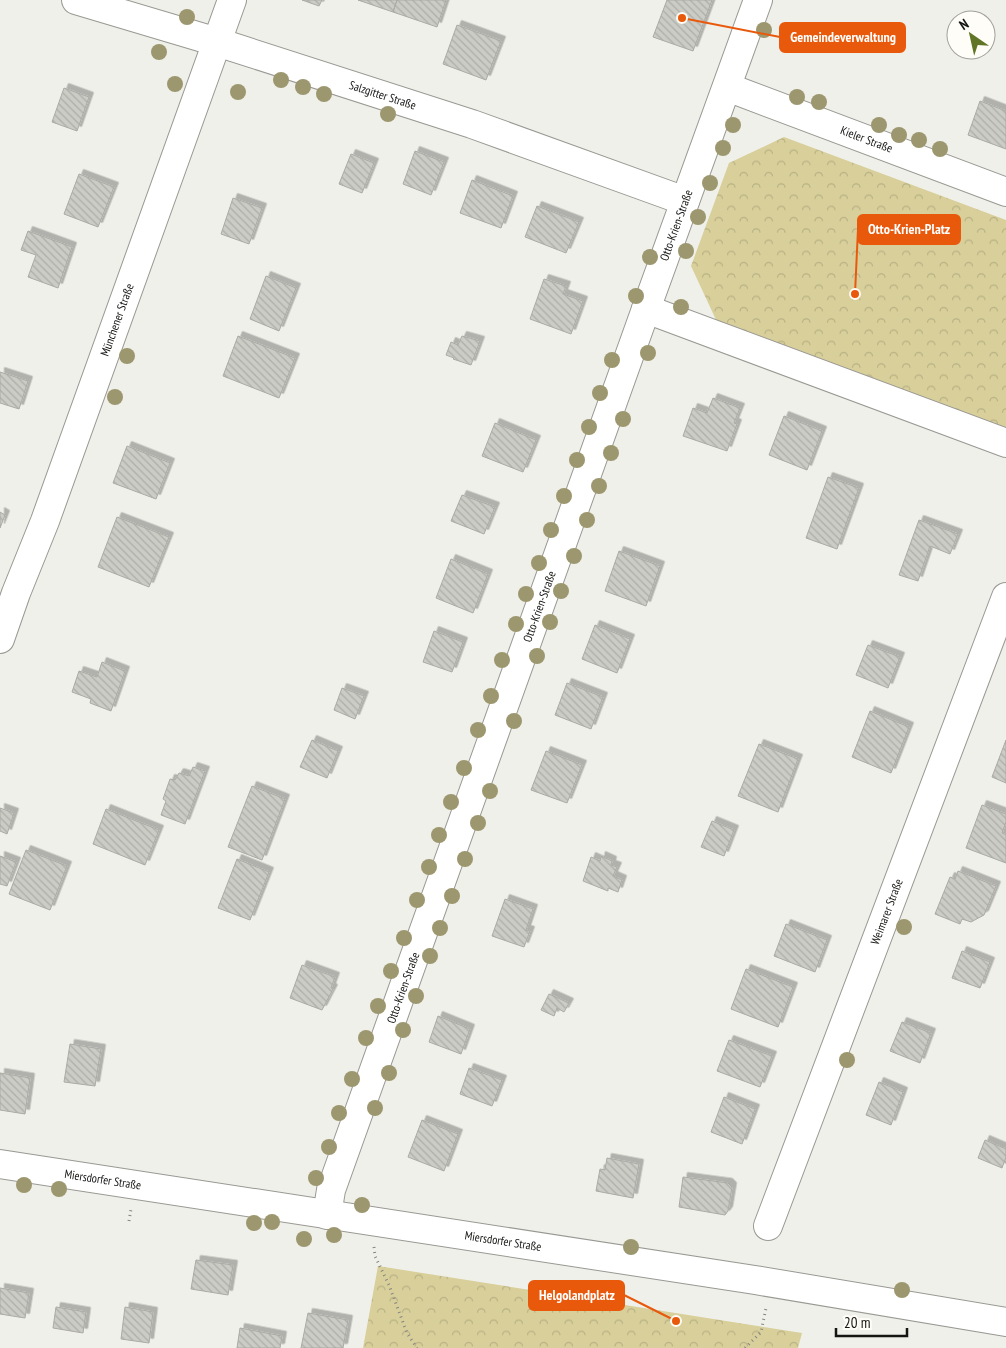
<svg xmlns="http://www.w3.org/2000/svg" width="1006" height="1348" font-family="'PT Sans Narrow',sans-serif">
  <style>
    .forest { fill: url(#forest-crowns) }
    .building { fill: url(#building-back-hatch); stroke: #abaaa4; filter: url(#shadow) }
    .lines { fill: none; stroke-linecap: round; stroke-linejoin: round }
    .minor-casing { stroke: #999893; stroke-width: 30 }
    .tertiary-casing { stroke: #999893; stroke-width: 30 }
    .path { stroke: #848480; stroke-width: 3; stroke-dasharray: 1 4; stroke-linecap: butt }
    .minor { stroke: #fff; stroke-width: 28 }
    .tertiary { stroke: #fff; stroke-width: 28 }
    .tree { fill: #9c976e }
    .labels { text-anchor: middle; stroke-width: 4; stroke-linejoin: round; paint-order: stroke }
    .street-label { font-size: 12px; fill: #151513; stroke: #fefdf7 }
    .leader { fill: none; stroke: #e8590c; stroke-width: 2 }
    .callout-dot { fill: #e8590c; stroke: #fefdf7; stroke-width: 2 }
    .callout { fill: #e8590c; stroke: #e8590c; stroke-width: 2 }
    .callout-label { font-size: 14px; text-anchor: middle; font-weight: bold; fill: #fff }
  </style>
  <defs>
    <pattern id="forest-crowns" width="20" height="18" patternUnits="userSpaceOnUse" patternTransform="scale(1.25)"><rect width="20" height="18" fill="#d8cf9a"/><path d="M2 6a3 3 0 1 1 6 0M12 15a3 3 0 1 1 6 0" fill="none" stroke="#b8b184"/></pattern>
    <pattern id="building-back-hatch" width="6" height="6" patternUnits="userSpaceOnUse" patternTransform="scale(1.25)"><rect width="6" height="6" fill="#ccccc6"/><path d="M-1 5l2 2M0 0l6 6M5-1l2 2" fill="none" stroke="#aeaea9"/></pattern>
    <filter id="shadow"><feDropShadow dx="4.5" dy="-4.5" stdDeviation="0" flood-color="#0004"/></filter>
  </defs>
  <rect width="100%" height="100%" fill="#f0f0ea"/>
  <path class="forest" d="M784,137L1006,220V432L717,322L691,266L729,163Z
    M378,1266L802,1333L798,1348H363Z"/>
  <path class="building" d="M302,0H322L319,6Z
    M358,0H397L393,12Z
    M397,0H446L437,27L393,12Z
    M667,0H712L693,51L653,37Z
    M457,25L501,41L486,80L443,64Z
    M64,88L89,97L77,131L52,122Z
    M980,101L1006,111V149L968,135Z
    M415,151L444,162L431,195L403,184Z
    M351,154L374,163L362,193L339,184Z
    M79,174L114,187L98,227L64,214Z
    M472,180L513,196L501,228L460,213Z
    M233,198L262,208L249,244L221,234Z
    M537,206L579,222L566,253L525,237Z
    M28,231L72,247L58,288L28,277L36,255L21,250Z
    M266,276L296,288L279,331L250,319Z
    M544,279L566,286L563,294L583,301L571,334L530,319Z
    M238,336L295,358L279,398L223,376Z
    M462,336L480,341L471,365L453,359L454,358L446,355L451,342L458,345Z
    M0,372L28,381L19,409L0,403Z
    M713,398L740,408L734,423L737,424L727,451L683,436L693,408L707,413Z
    M784,416L822,431L807,470L769,455Z
    M495,423L536,440L523,472L482,456Z
    M127,446L170,463L156,499L113,483Z
    M828,477L859,488L837,549L806,538Z
    M462,495L495,507L484,534L451,521Z
    M0,512L5,515L0,528Z
    M117,517L169,537L149,587L98,567Z
    M919,520L958,534L950,554L930,546L918,581L899,575Z
    M619,551L660,566L646,606L605,591Z
    M451,559L488,574L473,613L436,598Z
    M595,625L630,639L617,673L582,659Z
    M434,631L463,642L452,672L423,662Z
    M868,645L900,657L888,688L856,675Z
    M102,662L125,671L111,711L90,703L91,699L72,692L79,671L97,677Z
    M567,683L603,697L591,729L555,715Z
    M342,688L364,696L355,719L334,710Z
    M870,711L909,727L891,773L852,757Z
    M312,740L338,751L327,778L300,767Z
    M1006,740V783L992,777Z
    M759,744L798,759L778,812L738,796Z
    M546,751L582,765L567,803L531,790Z
    M193,767L205,771L185,824L161,815L166,801L163,799L170,779L175,780L179,773L189,776Z
    M252,786L285,799L262,860L228,847Z
    M982,805L1006,814V822L1002,833L1006,835V863L966,848Z
    M0,808L14,813L7,834L0,831Z
    M106,809L159,830L145,865L93,844Z
    M712,821L734,830L724,856L701,847Z
    M26,850L67,866L50,910L9,894Z
    M0,856L16,862L7,886L0,884Z
    M601,856L612,861L611,865L617,867L613,876L622,880L618,892L608,888V891L583,881L591,857L600,861Z
    M237,859L269,872L250,920L218,908Z
    M958,871L996,886L984,915L971,922L962,919L960,924L935,914L950,877L955,879Z
    M505,899L533,909L526,930L530,931L524,947L492,936Z
    M786,924L827,940L815,972L774,956Z
    M962,951L990,962L980,988L952,978Z
    M302,965L335,977L331,988L333,989L322,1010L290,998Z
    M746,969L793,987L778,1027L731,1009Z
    M549,994L569,1003L564,1012L557,1008L554,1016L541,1010Z
    M438,1016L470,1029L461,1054L429,1042Z
    M902,1022L931,1033L920,1063L890,1051Z
    M729,1040L772,1056L760,1087L717,1071Z
    M70,1044L101,1049L95,1086L64,1082Z
    M469,1068L502,1080L492,1106L460,1094Z
    M0,1073L30,1078L25,1114L0,1110Z
    M879,1082L903,1092L891,1125L866,1115Z
    M724,1097L755,1109L742,1144L711,1132Z
    M422,1120L458,1134L444,1171L408,1157Z
    M985,1140L1006,1149V1157L1002,1168L978,1158Z
    M607,1158L639,1164L633,1198L596,1191L600,1169L605,1170Z
    M683,1177L728,1183L732,1187L728,1211L725,1215L679,1207Z
    M196,1260L233,1265L228,1295L191,1289Z
    M0,1288L29,1293L25,1318L0,1314Z
    M56,1307L86,1312L83,1333L53,1328Z
    M125,1307L153,1312L149,1343L121,1339Z
    M308,1313L348,1320L343,1348H301Z
    M240,1328L282,1336L280,1348H237Z"/>
  <g class="lines">
    <g class="minor-casing">
      <g id="minor">
        <path id="s1" d="M76,0L217,42L472,124L685,201"/>
        <path id="s2" d="M727,87L1006,192"/>
        <path d="M646,309L1006,443"/>
        <path id="s3" d="M0,639L16,593L45,521L232,0"/>
        <path id="s4" d="M327,1215L331,1190L646,309L758,0"/>
        <path id="s5" d="M768,1226L1006,597"/>
      </g>
    </g>
    <g class="tertiary-casing">
      <g id="tertiary">
        <path id="s6" d="M0,1164L755,1280L1006,1322"/>
      </g>
    </g>
    <path class="path" d="M129,1221L131,1209
      M374,1247L375,1256L389,1285L407,1333L417,1348
      M745,1348L761,1332L766,1308"/>
    <use href="#minor" class="minor"/>
    <use href="#tertiary" class="tertiary"/>
  </g>
  <g class="tree">
    <circle cx="187" cy="17" r="8"/>
    <circle cx="764" cy="30" r="8"/>
    <circle cx="159" cy="52" r="8"/>
    <circle cx="281" cy="80" r="8"/>
    <circle cx="175" cy="84" r="8"/>
    <circle cx="303" cy="87" r="8"/>
    <circle cx="238" cy="92" r="8"/>
    <circle cx="324" cy="94" r="8"/>
    <circle cx="797" cy="97" r="8"/>
    <circle cx="819" cy="102" r="8"/>
    <circle cx="388" cy="114" r="8"/>
    <circle cx="733" cy="125" r="8"/>
    <circle cx="879" cy="125" r="8"/>
    <circle cx="899" cy="135" r="8"/>
    <circle cx="919" cy="140" r="8"/>
    <circle cx="723" cy="148" r="8"/>
    <circle cx="940" cy="149" r="8"/>
    <circle cx="710" cy="183" r="8"/>
    <circle cx="698" cy="217" r="8"/>
    <circle cx="686" cy="251" r="8"/>
    <circle cx="650" cy="257" r="8"/>
    <circle cx="636" cy="296" r="8"/>
    <circle cx="681" cy="307" r="8"/>
    <circle cx="648" cy="353" r="8"/>
    <circle cx="127" cy="356" r="8"/>
    <circle cx="612" cy="360" r="8"/>
    <circle cx="600" cy="393" r="8"/>
    <circle cx="115" cy="397" r="8"/>
    <circle cx="623" cy="419" r="8"/>
    <circle cx="589" cy="427" r="8"/>
    <circle cx="611" cy="453" r="8"/>
    <circle cx="577" cy="460" r="8"/>
    <circle cx="599" cy="486" r="8"/>
    <circle cx="564" cy="496" r="8"/>
    <circle cx="587" cy="520" r="8"/>
    <circle cx="551" cy="530" r="8"/>
    <circle cx="574" cy="556" r="8"/>
    <circle cx="539" cy="563" r="8"/>
    <circle cx="561" cy="591" r="8"/>
    <circle cx="526" cy="594" r="8"/>
    <circle cx="550" cy="622" r="8"/>
    <circle cx="516" cy="624" r="8"/>
    <circle cx="537" cy="656" r="8"/>
    <circle cx="502" cy="660" r="8"/>
    <circle cx="491" cy="696" r="8"/>
    <circle cx="514" cy="721" r="8"/>
    <circle cx="478" cy="730" r="8"/>
    <circle cx="464" cy="768" r="8"/>
    <circle cx="490" cy="791" r="8"/>
    <circle cx="451" cy="802" r="8"/>
    <circle cx="478" cy="823" r="8"/>
    <circle cx="439" cy="835" r="8"/>
    <circle cx="465" cy="859" r="8"/>
    <circle cx="429" cy="867" r="8"/>
    <circle cx="452" cy="896" r="8"/>
    <circle cx="417" cy="900" r="8"/>
    <circle cx="904" cy="927" r="8"/>
    <circle cx="440" cy="928" r="8"/>
    <circle cx="404" cy="938" r="8"/>
    <circle cx="430" cy="956" r="8"/>
    <circle cx="391" cy="971" r="8"/>
    <circle cx="416" cy="996" r="8"/>
    <circle cx="378" cy="1006" r="8"/>
    <circle cx="403" cy="1030" r="8"/>
    <circle cx="366" cy="1038" r="8"/>
    <circle cx="847" cy="1060" r="8"/>
    <circle cx="389" cy="1073" r="8"/>
    <circle cx="352" cy="1079" r="8"/>
    <circle cx="375" cy="1108" r="8"/>
    <circle cx="339" cy="1113" r="8"/>
    <circle cx="329" cy="1147" r="8"/>
    <circle cx="316" cy="1178" r="8"/>
    <circle cx="24" cy="1185" r="8"/>
    <circle cx="59" cy="1189" r="8"/>
    <circle cx="362" cy="1205" r="8"/>
    <circle cx="272" cy="1222" r="8"/>
    <circle cx="254" cy="1223" r="8"/>
    <circle cx="334" cy="1235" r="8"/>
    <circle cx="304" cy="1239" r="8"/>
    <circle cx="631" cy="1247" r="8"/>
    <circle cx="902" cy="1290" r="8"/>
  </g>
  <g class="labels">
    <g class="street-label">
      <text dy="4" stroke="none"><textPath href="#s1" startOffset="321">Salzgitter Straße</textPath></text>
      <text dy="4" stroke="none"><textPath href="#s2" startOffset="149">Kieler Straße</textPath></text>
      <text dy="4" stroke="none"><textPath href="#s4" startOffset="1050">Otto-Krien-Straße</textPath></text>
      <text dy="4" stroke="none"><textPath href="#s3" startOffset="340">Münchener Straße</textPath></text>
      <text dy="4" stroke="none"><textPath href="#s4" startOffset="645">Otto-Krien-Straße</textPath></text>
      <text dy="4" stroke="none"><textPath href="#s5" startOffset="336">Weimarer Straße</textPath></text>
      <text dy="4" stroke="none"><textPath href="#s4" startOffset="240">Otto-Krien-Straße</textPath></text>
      <text dy="4" stroke="none"><textPath href="#s6" startOffset="104">Miersdorfer Straße</textPath></text>
      <text dy="4" stroke="none"><textPath href="#s6" startOffset="509">Miersdorfer Straße</textPath></text>
    </g>
  </g>
  <path class="leader" d="M682 18L780 37M855 294L858 229M676 1321L624 1295"/>
  <g class="callout-dot">
    <circle cx="682" cy="18" r="5"/>
    <circle cx="855" cy="294" r="5"/>
    <circle cx="676" cy="1321" r="5"/>
  </g>
  <g class="callout">
    <rect x="780" y="23" width="125" height="29" rx="5"/>
    <rect x="858" y="215" width="102" height="29" rx="5"/>
    <rect x="529" y="1281" width="95" height="29" rx="5"/>
  </g>
  <g class="callout-label">
    <text x="843" y="42">Gemeindeverwaltung</text>
    <text x="909" y="234">Otto-Krien-Platz</text>
    <text x="577" y="1300">Helgolandplatz</text>
  </g>
  <g transform="translate(971 35) rotate(326)"><circle r="24" fill="#fefdf7" stroke="#a1a09c"/>
  <path d="M0-4L9 19L0 12L-9 19Z" fill="#607525"/>
  <text y="-8" font-size="14" font-weight="bold" text-anchor="middle" fill="#151513">N</text>
  </g>
  <path d="M836 1328v8h71v-8" fill="none" stroke="#151513" stroke-width="2.5"/>
  <text x="844" y="1328" font-size="15" fill="#151513" stroke="#fefdf7" stroke-width="4" paint-order="stroke">20 m</text>
</svg>
